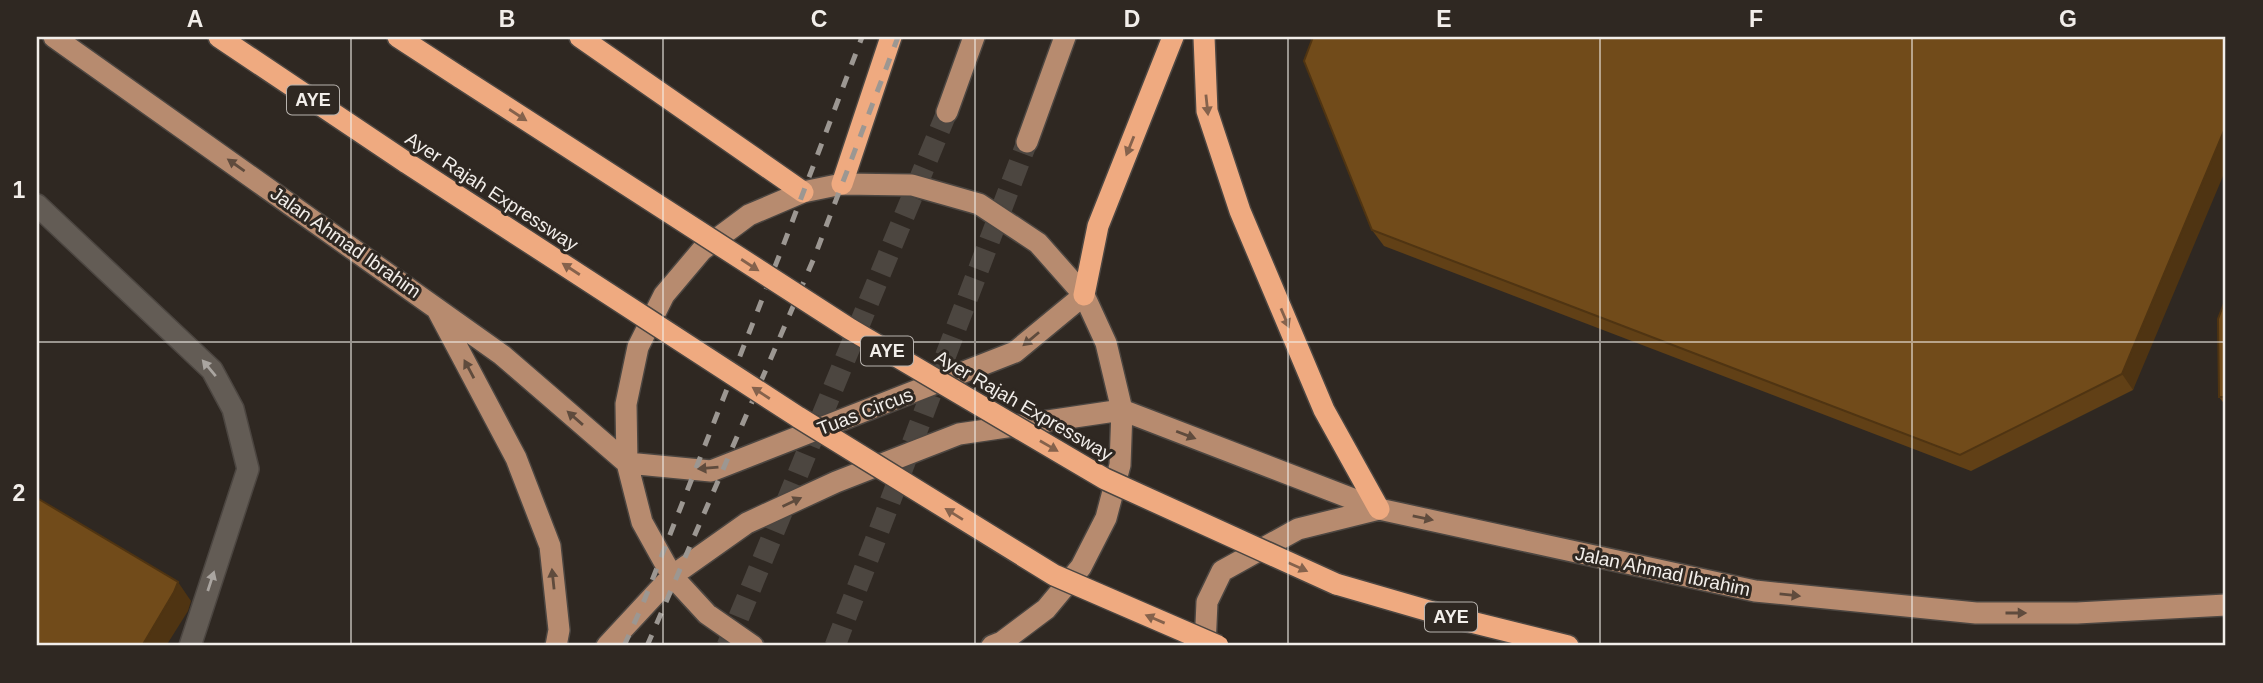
<svg xmlns="http://www.w3.org/2000/svg" width="2263" height="683" font-family="Helvetica,sans-serif">
  <style>
    .lines { fill: none; stroke-linecap: round; stroke-linejoin: round }
    .major-tunnel { stroke: #4c4640; stroke-width: 21; stroke-dasharray: 21 10; stroke-linecap: butt }
    .minor-casing { stroke: #4c4641; stroke-width: 24 }
    .major-casing { stroke: #4c4641; stroke-width: 24 }
    .highway-casing { stroke: #4c4641; stroke-width: 24 }
    .minor { stroke: #635c55; stroke-width: 21 }
    .major { stroke: #b78b6f; stroke-width: 21 }
    .highway { stroke: #efaa80; stroke-width: 21 }
    .rail { stroke: #9c9792; stroke-width: 5; stroke-dasharray: 12 12; stroke-linecap: butt }
    .highway-bridge-casing { stroke: #4c4641; stroke-width: 24; stroke-linecap: butt }
    .highway-bridge { stroke: #efaa80; stroke-width: 21 }
    .wall { fill: #614016 }
    .shaded-wall { fill: #4f3412 }
    .building { fill: #714b1a; stroke: #4f3412; stroke-width: 2 }
    .oneway { fill: #85624c }
    .oneway2 { fill: #5f4b3d }
    .oneway3 { fill: #aaa5a0 }
    .grid { fill: none; stroke: #f2eeea; stroke-width: 2; stroke-opacity: 0.55 }
    .labels { text-anchor: middle; stroke-width: 6; stroke-linejoin: round; paint-order: stroke }
    .shield { fill: #2f2822; stroke: #b8b3ae; stroke-width: 2 }
    .shield-label { font-size: 18px; font-weight: bold; fill: #f2eeea }
    .street-label { font-size: 19px; fill: #f2eeea; stroke: #2f2822 }
    .neatline { fill: none; stroke: #f2eeea; stroke-width: 2.5 }
    .grid-label { font-size: 23px; text-anchor: middle; font-weight: bold; fill: #f2eeea }
  </style>
  <rect width="100%" height="100%" fill="#2f2822"/>
  <g class="lines">
    <path class="major-tunnel" d="M727,646L947,112
      M835,646L1027,142"/>
    <g class="minor-casing">
      <path id="minor" d="M37,205L212,370L233,409L248,469L190,646"/>
    </g>
    <g class="major-casing">
      <path id="major" d="M54,37L502,355L627,463
        M947,112L974,37
        M1027,142L1065,37
        M438,311L516,458L550,546L559,630L556,646
        M627,463L711,471L1015,352L1084,295
        M607,646L672,576L747,523L836,482L959,434L1122,410L1379,509L1755,591L1976,613H2077L2226,605
        M753,646L707,614L672,576L642,522L627,463L626,404L638,347L664,295L702,250L749,215L803,192L842,184L912,185L979,204L1038,243L1084,295L1106,343L1122,410L1120,465L1106,518L1081,567L1046,609L1002,642L992,646
        M1205,646L1207,602L1222,571L1298,529L1379,509"/>
    </g>
    <g class="highway-casing">
      <path id="highway" d="M219,37L407,163
        M398,37L461,78
        M580,37L803,192
        M1204,37L1207,111L1240,211L1324,410L1379,509
        M842,184L891,37
        M1084,295L1098,226L1173,37
        M1336,584L1443,615L1568,646"/>
    </g>
    <use href="#minor" class="minor"/>
    <use href="#major" class="major"/>
    <use href="#highway" class="highway"/>
    <path class="rail" d="M624,646L642,606L783,246L862,37
      M647,646L814,258L898,37"/>
    <g class="highway-bridge-casing">
      <path id="highway-bridge" d="M461,78L850,329L1105,479L1336,584
        M407,163L798,417L1054,575L1218,646"/>
    </g>
    <use href="#highway-bridge" class="highway-bridge"/>
  </g>
  <path class="wall" d="M2226,37L2133,390L1971,471L1384,246L1372,230Z
    M2226,298V406L2219,397Z"/>
  <path class="shaded-wall" d="M2226,126V169L2133,390L2122,374Z
    M178,582L191,601L188,611L166,646H142Z"/>
  <path class="building" d="M1313,37H2226V126L2122,374L1960,455L1372,230L1304,61Z
    M2226,298V397H2219L2218,319Z
    M37,498L178,582L174,592L142,646H37Z"/>
  <defs><path id="oneway-solid" d="M-6-.8H1V-3.2L6.5 0L1 3.2V.8H-6Z" transform="scale(1.75)"/></defs>
  <g class="oneway">
    <use href="#oneway-solid" transform="translate(1207 105) rotate(84)"/>
    <use href="#oneway-solid" transform="translate(518 115) rotate(33)"/>
    <use href="#oneway-solid" transform="translate(1130 146) rotate(112)"/>
    <use href="#oneway-solid" transform="translate(750 265) rotate(33)"/>
    <use href="#oneway-solid" transform="translate(571 269) rotate(-147)"/>
    <use href="#oneway-solid" transform="translate(1285 318) rotate(67)"/>
    <use href="#oneway-solid" transform="translate(761 393) rotate(-147)"/>
    <use href="#oneway-solid" transform="translate(1049 446) rotate(30)"/>
    <use href="#oneway-solid" transform="translate(954 514) rotate(-148)"/>
    <use href="#oneway-solid" transform="translate(1298 567) rotate(24)"/>
    <use href="#oneway-solid" transform="translate(1155 619) rotate(-157)"/>
  </g>
  <g class="oneway2">
    <use href="#oneway-solid" transform="translate(236 165) rotate(-145)"/>
    <use href="#oneway-solid" transform="translate(1031 339) rotate(140)"/>
    <use href="#oneway-solid" transform="translate(469 369) rotate(-118)"/>
    <use href="#oneway-solid" transform="translate(575 418) rotate(-139)"/>
    <use href="#oneway-solid" transform="translate(1186 435) rotate(21)"/>
    <use href="#oneway-solid" transform="translate(708 468) rotate(175)"/>
    <use href="#oneway-solid" transform="translate(792 502) rotate(-25)"/>
    <use href="#oneway-solid" transform="translate(1423 518) rotate(12)"/>
    <use href="#oneway-solid" transform="translate(553 579) rotate(-96)"/>
    <use href="#oneway-solid" transform="translate(1790 595) rotate(6)"/>
    <use href="#oneway-solid" transform="translate(2016 613)"/>
  </g>
  <g class="oneway3">
    <use href="#oneway-solid" transform="translate(209 368) rotate(-130)"/>
    <use href="#oneway-solid" transform="translate(211 581) rotate(-72)"/>
  </g>
  <path class="grid" d="M351,37V646M663,37V646M975,37V646M1288,37V646M1600,37V646M1912,37V646M37,342H2226"/>
  <g class="labels">
    <g class="shield">
      <rect x="287" y="85.5" width="52" height="29" rx="5"/>
      <rect x="861" y="336.5" width="52" height="29" rx="5"/>
      <rect x="1425" y="602.5" width="52" height="29" rx="5"/>
    </g>
    <g class="shield-label">
      <text x="313" y="106">AYE</text>
      <text x="887" y="357">AYE</text>
      <text x="1451" y="623">AYE</text>
    </g>
    <g class="street-label">
      <text transform="translate(492 191) rotate(33)" y="7">Ayer Rajah Expressway</text>
      <text transform="translate(346 242) rotate(35)" y="7">Jalan Ahmad Ibrahim</text>
      <text transform="translate(1024 405) rotate(30)" y="7">Ayer Rajah Expressway</text>
      <text transform="translate(865 411) rotate(-21)" y="7">Tuas Circus</text>
      <text transform="translate(1663 571) rotate(12)" y="7">Jalan Ahmad Ibrahim</text>
    </g>
  </g>
  <rect width="2263" height="683" fill="none" stroke="#2f2822" stroke-width="77"/>
  <rect x="38" y="38" width="2186" height="606" class="neatline"/>
  <g class="grid-label">
    <text x="195" y="27">A</text>
    <text x="507" y="27">B</text>
    <text x="819" y="27">C</text>
    <text x="1132" y="27">D</text>
    <text x="1444" y="27">E</text>
    <text x="1756" y="27">F</text>
    <text x="2068" y="27">G</text>
    <text x="19" y="198">1</text>
    <text x="19" y="501">2</text>
  </g>
</svg>
